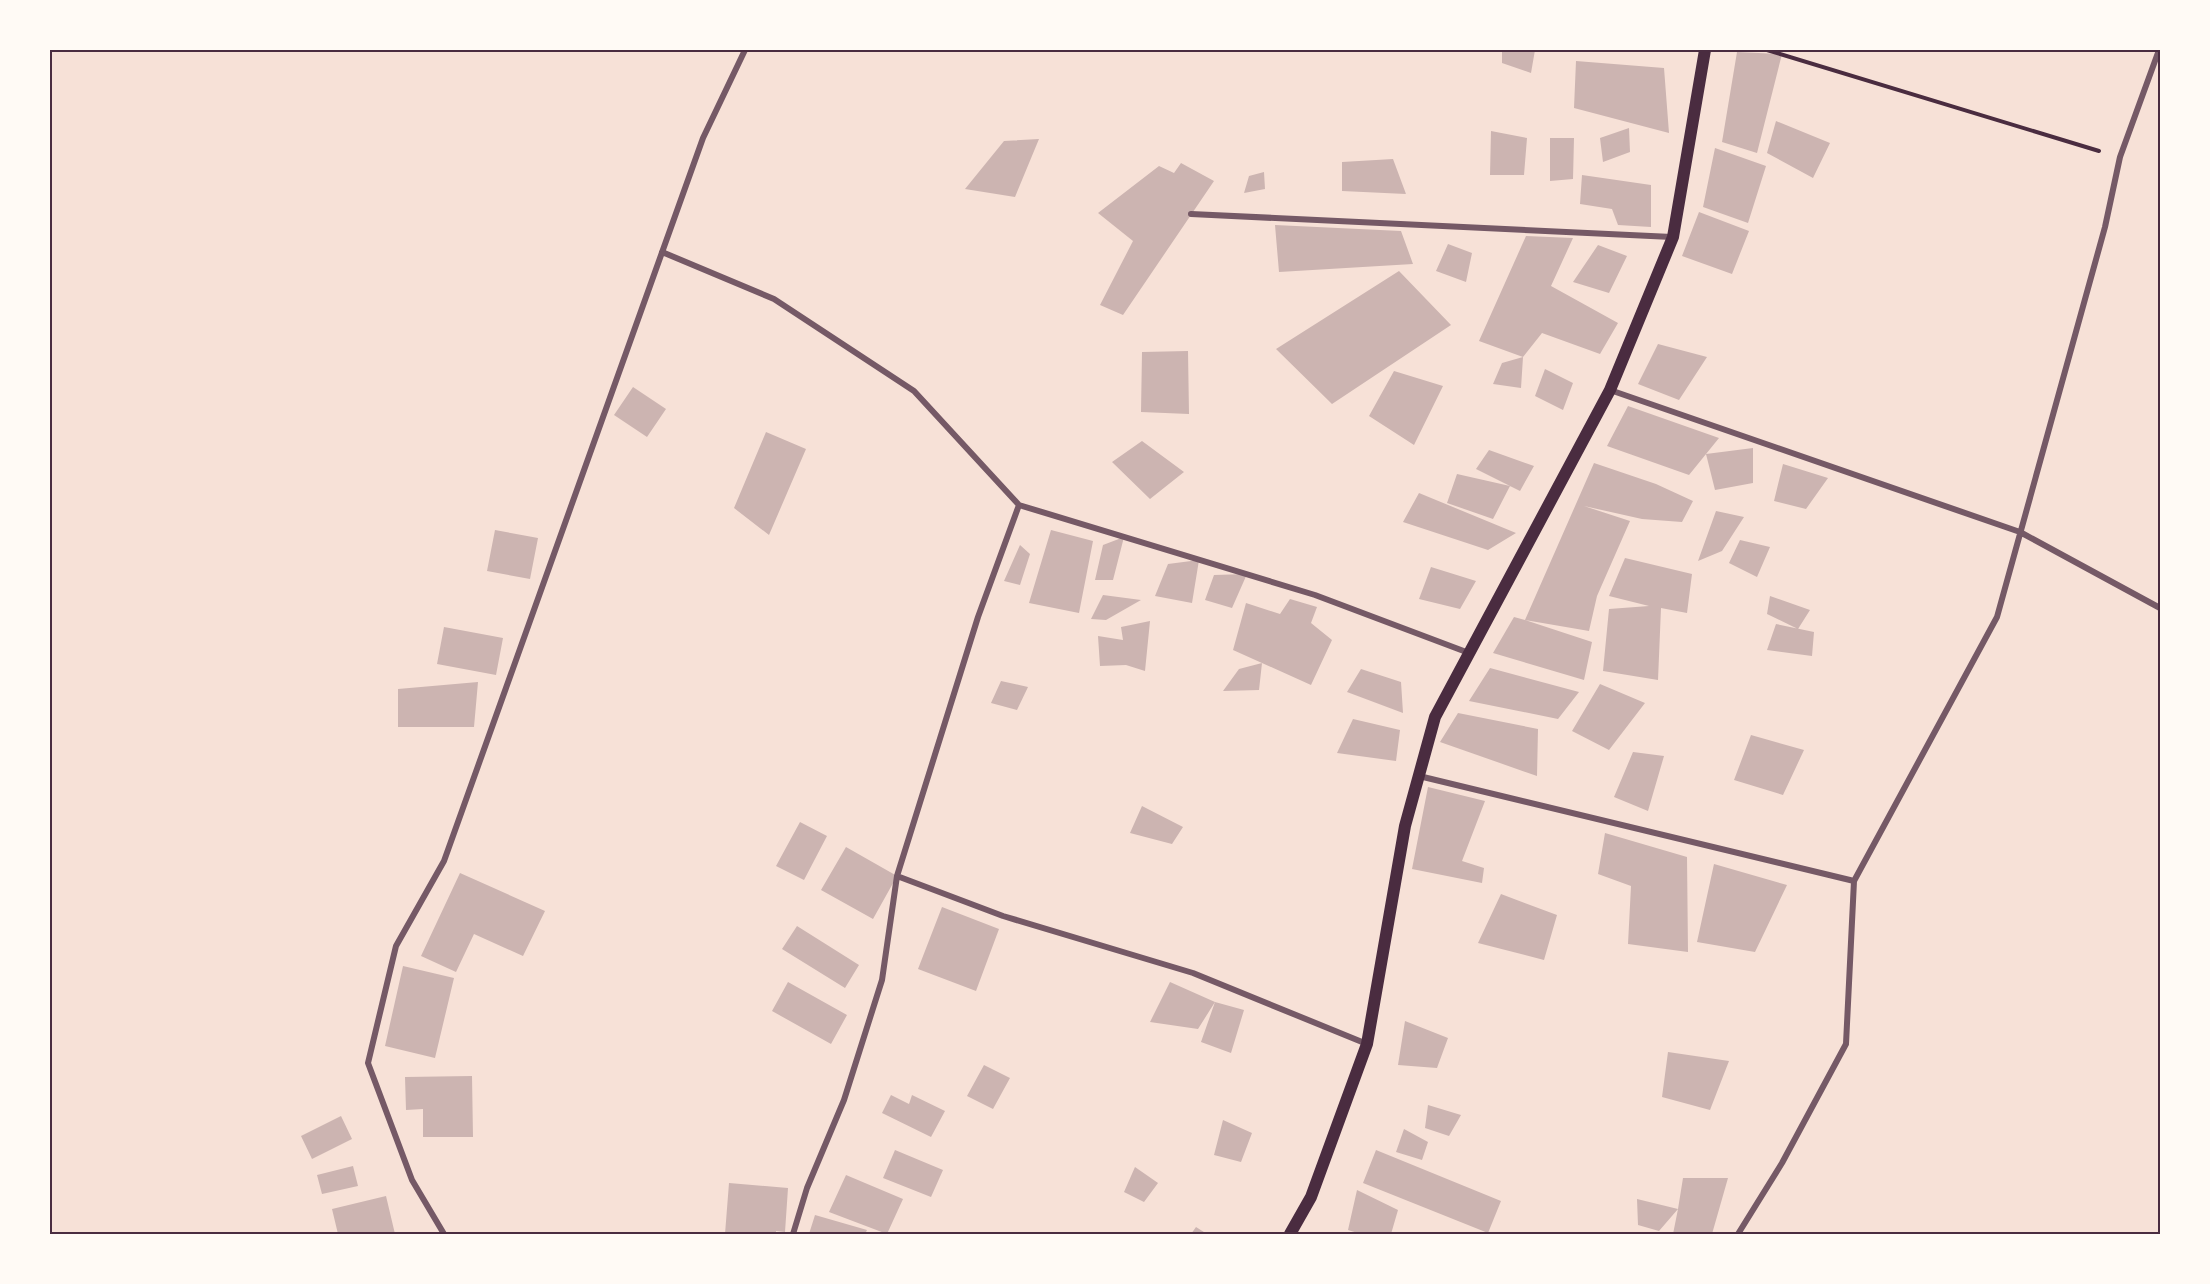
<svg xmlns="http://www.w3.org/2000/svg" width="2210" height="1284" font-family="Lato,sans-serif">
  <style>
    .building { fill: #ccb4b1 }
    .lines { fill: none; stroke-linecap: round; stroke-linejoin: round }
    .path { stroke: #4a2c40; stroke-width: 4 }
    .minor { stroke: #755966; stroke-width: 6 }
    .secondary { stroke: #4a2c40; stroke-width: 12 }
    .neatline { fill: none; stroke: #4a2c40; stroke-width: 2 }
  </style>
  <rect width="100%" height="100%" fill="#f7e1d7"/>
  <path class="building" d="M1502,50H1535L1531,73L1502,63Z
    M1737,52L1782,54L1757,153L1722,142Z
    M1576,61L1664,68L1669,133L1574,108Z
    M1776,121L1830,143L1813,178L1767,153Z
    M1629,128L1630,152L1603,162L1600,138Z
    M1491,131L1527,138L1524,175H1490Z
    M1550,138H1574L1573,179L1550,181Z
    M1039,139L1015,197L965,189L1004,141Z
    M1715,148L1766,166L1748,223L1703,207Z
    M1393,159L1406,194L1342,191V162Z
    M1181,163L1214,181L1123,315L1100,305L1133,241L1098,213L1159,166L1174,173Z
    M1264,172L1265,189L1244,193L1249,176Z
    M1582,175L1651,185V227L1618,225L1612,209L1580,204Z
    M1699,212L1749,231L1732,274L1682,256Z
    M1275,225L1401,231L1413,264L1279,272Z
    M1526,236L1573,238L1551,286L1618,323L1600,354L1542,333L1523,357L1479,341Z
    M1448,244L1472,253L1466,282L1436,271Z
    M1598,245L1627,256L1609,293L1573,282Z
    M1399,271L1451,325L1332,404L1276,349Z
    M1658,344L1707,357L1679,400L1638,384Z
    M1188,351L1189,414L1141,412L1142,352Z
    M1523,357L1521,388L1493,384L1502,363Z
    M1545,369L1573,383L1563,410L1535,396Z
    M1394,371L1443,386L1414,445L1369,416Z
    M633,387L666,409L647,437L614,415Z
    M1628,406L1719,438L1689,475L1607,446Z
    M766,432L806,449L769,535L734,508Z
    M1142,441L1184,472L1150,499L1112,462Z
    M1753,448V483L1715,490L1706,454Z
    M1489,450L1534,466L1520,491L1476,469Z
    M1594,463L1656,484L1693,501L1682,522L1642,519L1584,506L1630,521L1597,596L1589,631L1525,620L1592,642L1584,680L1493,653L1514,617L1525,620Z
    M1783,464L1828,478L1806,509L1774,501Z
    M1457,474L1510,486L1493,519L1447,503Z
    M1419,493L1516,533L1488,550L1403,522Z
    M1716,511L1744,517L1722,551L1698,561Z
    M495,530L538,538L530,579L487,571Z
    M1051,530L1093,541L1079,613L1029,603Z
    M1124,537L1113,580H1095L1103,545Z
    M1740,540L1770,547L1757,577L1729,563Z
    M1020,545L1030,554L1020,585L1004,581Z
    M1625,558L1692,574L1687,613L1661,608L1658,680L1603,671L1609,609L1649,606L1609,596Z
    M1199,560L1192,603L1155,596L1168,564Z
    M1431,567L1476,581L1460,609L1419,599Z
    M1247,574L1232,608L1205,600L1214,575Z
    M1103,595L1141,600L1106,620L1091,619Z
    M1770,596L1810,610L1798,629L1767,614Z
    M1290,599L1317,607L1311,623L1332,640L1311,685L1233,650L1246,603L1280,614Z
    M1150,621L1145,671L1126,665L1100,666L1098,636L1123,640L1121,627Z
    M1776,624L1814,632L1812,656L1767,650Z
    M444,627L503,638L496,675L437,664Z
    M1262,663L1259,690L1223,691L1239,669Z
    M1490,668L1579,692L1558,719L1469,701Z
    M1361,669L1401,682L1403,713L1347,692Z
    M1001,681L1028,687L1017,710L991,703Z
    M478,682L474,727H398V689Z
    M1600,684L1645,703L1609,750L1572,731Z
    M1458,713L1538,729L1537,776L1440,742Z
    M1353,719L1400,730L1396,761L1337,753Z
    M1751,735L1804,750L1783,795L1734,780Z
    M1633,752L1664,756L1648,811L1614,797Z
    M1428,787L1485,801L1462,861L1484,868L1482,883L1412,869Z
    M1142,806L1183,827L1172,844L1130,833Z
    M800,822L827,836L804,880L776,866Z
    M1605,833L1687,857L1688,952L1628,944L1631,886L1598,874Z
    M846,847L897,876L873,919L821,890Z
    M1714,864L1787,885L1755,952L1697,942Z
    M460,873L545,911L523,956L474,934L456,972L421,956Z
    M1501,894L1557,915L1544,960L1478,943Z
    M942,907L999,929L976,991L918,969Z
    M797,926L859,965L845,988L782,949Z
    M403,966L454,978L435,1058L385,1046Z
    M788,982L847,1015L831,1044L772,1011Z
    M1170,982L1215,1002L1198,1029L1150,1022Z
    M1215,1002L1244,1010L1231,1053L1201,1042Z
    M1405,1021L1448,1038L1437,1068L1398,1065Z
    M1668,1052L1729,1061L1710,1110L1662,1097Z
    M984,1065L1010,1078L993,1109L967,1096Z
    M472,1076L473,1137H423V1109L406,1110L405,1077Z
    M891,1095L909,1104L912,1095L945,1111L931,1137L882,1113Z
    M1428,1105L1461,1115L1449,1136L1425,1128Z
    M341,1116L352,1139L312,1159L301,1136Z
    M1223,1120L1252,1133L1241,1162L1214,1155Z
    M1404,1129L1428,1142L1422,1160L1396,1152Z
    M895,1150L943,1170L931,1197L883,1178Z
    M1376,1150L1501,1201L1488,1233L1363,1183Z
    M353,1166L358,1186L322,1194L317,1175Z
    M1135,1167L1158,1183L1144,1202L1124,1192Z
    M846,1175L903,1199L887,1234L829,1212Z
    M1683,1178H1728L1712,1234H1673L1678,1209L1659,1231L1638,1225L1637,1199L1678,1209Z
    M729,1183L788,1188L785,1232L776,1231V1234H725Z
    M1357,1190L1398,1210L1391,1234H1361L1348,1230Z
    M386,1196L395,1234H338L332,1209Z
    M815,1215L867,1230L865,1234H809Z
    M1196,1227L1207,1234H1191Z"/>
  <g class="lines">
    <path class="path" d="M1767,50L2099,151"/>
    <path class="minor" d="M1191,214L1672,237
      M662,252L774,299L914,391L1019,505L1315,595L1469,653
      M1610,390L2020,532L2160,608
      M1419,776L1854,881
      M897,876L1003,916L1193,973L1367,1044
      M444,1234L412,1180L368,1063L396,946L444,861L703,138L745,50
      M793,1234L807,1188L844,1100L882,980L897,876L978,617L1019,505
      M1738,1234L1782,1163L1846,1044L1854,881L1997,617L2105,227L2120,157L2159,50"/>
    <path class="secondary" d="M1290,1234L1311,1197L1367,1044L1405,826L1435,717L1610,390L1673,237L1705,50"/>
  </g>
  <rect width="2210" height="1284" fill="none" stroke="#fffaf5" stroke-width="102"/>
  <rect x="51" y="51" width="2108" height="1182" class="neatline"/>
</svg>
